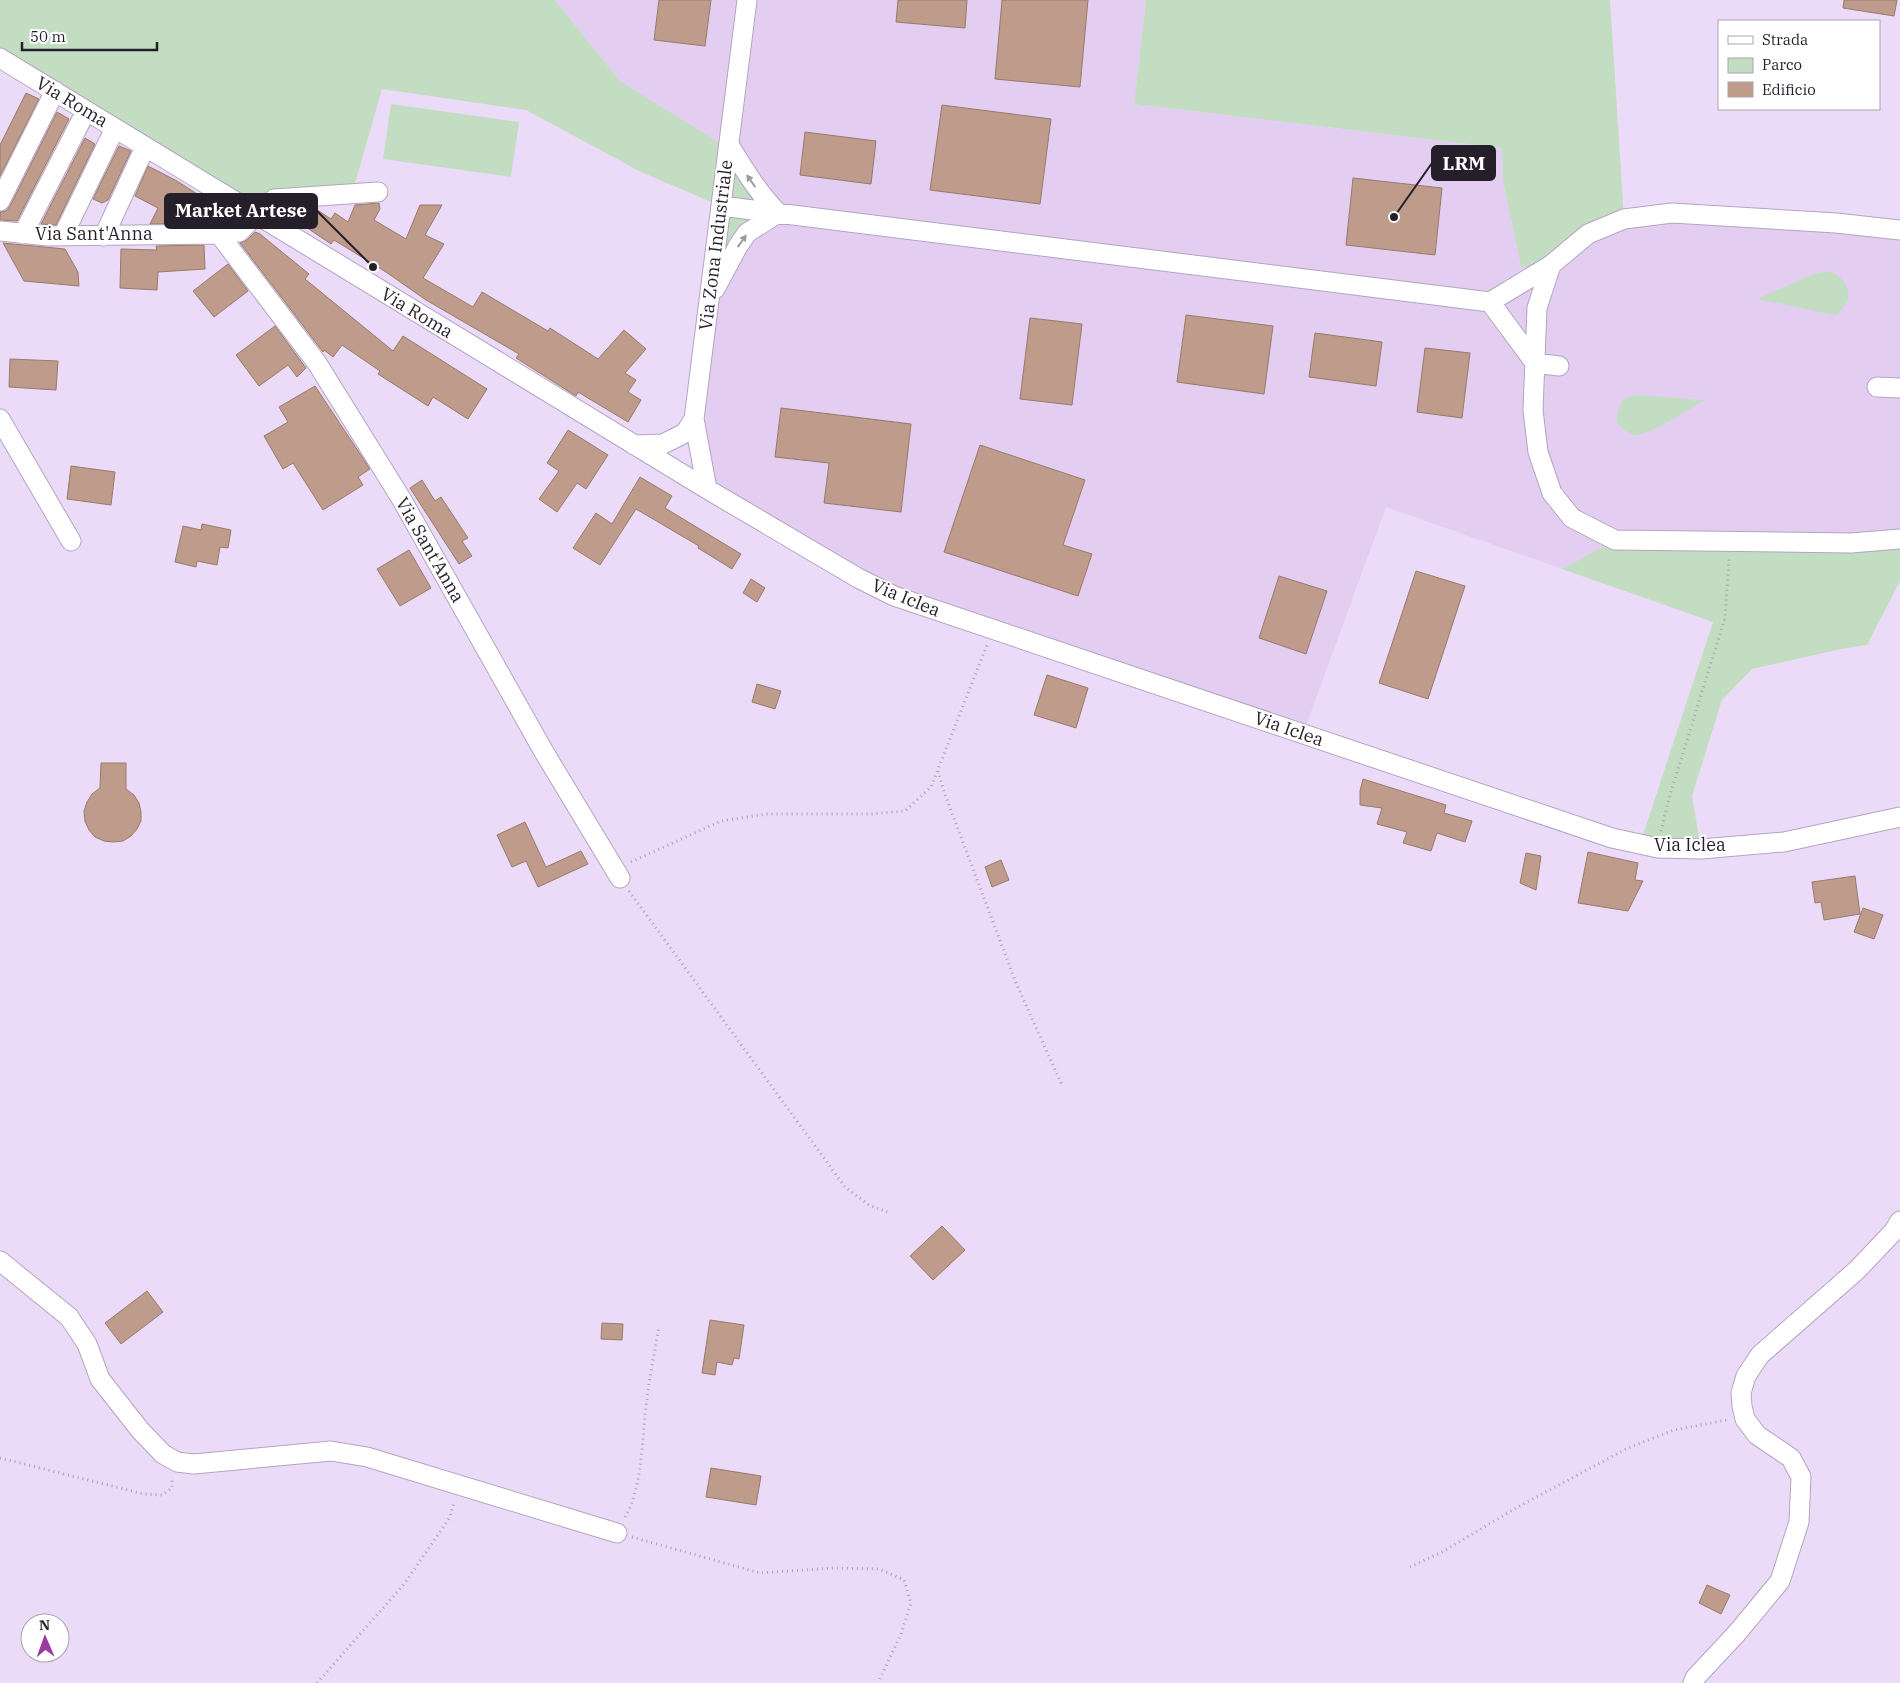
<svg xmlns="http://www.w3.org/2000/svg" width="1900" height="1683" font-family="'IBM Plex Serif',serif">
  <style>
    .built { fill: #e3cef2 }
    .green { fill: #c3ddc3 }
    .building { fill: #be9b8a; stroke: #987a6c }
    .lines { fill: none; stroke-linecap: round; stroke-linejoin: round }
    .minor-casing { stroke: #b4a4c0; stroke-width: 21 }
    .path { stroke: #ad9fb6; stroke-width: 3; stroke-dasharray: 1 4; stroke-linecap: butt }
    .minor { stroke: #fff; stroke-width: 19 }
    .oneway { fill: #9d9a9f }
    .labels { text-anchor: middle; stroke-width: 4; stroke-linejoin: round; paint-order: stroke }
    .street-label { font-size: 18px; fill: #251f2a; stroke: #fff }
    .leader { fill: none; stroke: #251f2a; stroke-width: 2 }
    .callout-dot { fill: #251f2a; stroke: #fff; stroke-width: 2 }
    .callout { fill: #251f2a; stroke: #251f2a; stroke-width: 2 }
    .callout-label { font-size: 19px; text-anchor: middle; font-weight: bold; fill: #fff }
  </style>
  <rect width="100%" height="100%" fill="#ecdbf8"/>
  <path class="built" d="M555,0H1146L1134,104L1502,148L1503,181L1521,267L1624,219L1900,227V539L1616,540L1562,569L1386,507L1303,734L894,596L707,489L694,419L728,148L620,81Z"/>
  <path class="green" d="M0,0H555L620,81L728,148L769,218L709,299L721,206L641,172L526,110L382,89L352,194L274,199L256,215L0,58Z
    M1146,0H1610L1624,219L1551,265L1521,267L1503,181L1502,148L1134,104Z
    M391,104L519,122L511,177L383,159Z
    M1830,271C1851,281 1856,302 1835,315L1757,299L1816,273Z
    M1635,395L1705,400C1691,408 1649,436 1635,435C1628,435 1621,427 1616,422L1618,411L1622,400Z
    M1900,539V581L1867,645L1841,649L1752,669L1722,700L1692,796L1701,849L1640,844L1713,622L1562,569L1615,540Z"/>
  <path class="building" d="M659,0H711L705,46L654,40Z
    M898,0H967L965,28L896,22Z
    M1002,0H1088L1080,87L995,79Z
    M1844,0H1897L1894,16L1843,8Z
    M26,93L39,99L0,176V145Z
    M942,105L1051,119L1040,204L930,190Z
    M57,112L69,119L17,221L0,220V212L6,211L10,206Z
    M805,132L876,141L871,184L800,175Z
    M85,138L95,144L56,225L41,224Z
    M119,146L131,151L108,200L102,203L93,199Z
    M148,166L177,181L236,219L234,221L216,223L201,203L202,223L150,224L158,208L135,196Z
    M1353,178L1442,188L1435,255L1346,245Z
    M379,203L380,209L374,220L406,239L420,205H442L425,235L444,244L423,278L473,307L482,292L548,331L550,328L598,359L624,330L646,349L625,373L636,380L628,392L641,400L628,422L578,392L576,396L516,358L519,354L426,300L386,272L334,240L331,244L300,223L310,208H314L331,219L335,213L348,222L355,205Z
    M255,232L260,234L309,274L305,279L393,351L403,336L487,389L468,419L433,397L428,406L378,374L380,371L342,345L333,357L324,350L323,352L240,243L247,240Z
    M3,243L65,249L78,272L79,286L24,281Z
    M204,245L205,269L158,272L157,290L120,288L121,249L157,250L156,246Z
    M228,264L248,291L214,317L193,291Z
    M1186,315L1273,326L1264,394L1177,382Z
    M1030,318L1082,324L1072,405L1020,399Z
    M275,326L306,368L297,377L288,365L259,386L236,355Z
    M1315,333L1382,342L1376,386L1309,377Z
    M1425,348L1470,353L1462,418L1417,412Z
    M10,359L58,361L56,390L9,387Z
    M315,386L370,469L358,477L363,485L323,510L293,463L283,469L264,436L288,422L279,407Z
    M781,408L911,424L901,512L824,503L829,463L775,457Z
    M568,430L608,455L586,489L577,483L557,512L539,499L559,471L547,463Z
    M980,445L1085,480L1063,545L1092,554L1078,596L944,552Z
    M71,466L115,472L111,505L67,499Z
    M640,477L672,496L665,508L741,554L732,569L698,548L699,546L636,509L600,565L573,548L596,513L612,524Z
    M422,480L435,501L441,497L468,538L462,541L472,556L459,564L410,488Z
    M202,524L231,530L228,548L220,547L217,565L197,561L196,567L175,562L183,526L201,530Z
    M409,550L431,588L400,606L377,569Z
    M1416,571L1465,586L1428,699L1379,683Z
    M1279,576L1327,591L1306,654L1259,638Z
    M751,579L765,588L757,602L743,593Z
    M1047,675L1088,688L1076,728L1034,715Z
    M757,684L781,691L775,709L752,702Z
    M101,763H126V789L134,795L139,803L141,812V821L137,829L131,836L123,841L113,842L104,841L95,837L89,830L85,821L84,811L87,802L92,794L100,788Z
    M1363,779L1446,805L1444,813L1472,821L1465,842L1437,833L1431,851L1403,843L1407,832L1377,824L1382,808L1360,805V791Z
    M525,822L546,867L581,851L588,864L538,887L526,861L512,867L497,835Z
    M1588,852L1638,863L1635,880L1643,881L1628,911L1578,903Z
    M1526,853L1541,856L1536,890L1520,883Z
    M1001,860L1009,880L992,887L985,867Z
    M1855,876L1860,914L1824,920L1821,902L1815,903L1812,882Z
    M1863,908L1883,915L1874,939L1854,932Z
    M942,1226L965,1250L933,1280L910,1256Z
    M147,1291L163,1312L121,1344L105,1323Z
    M710,1320L744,1325L739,1359L734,1358L732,1365L717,1362L715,1375L702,1373Z
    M602,1323L623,1324L622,1340L601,1339Z
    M711,1468L761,1476L756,1505L706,1497Z
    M1707,1585L1730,1595L1721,1614L1699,1603Z"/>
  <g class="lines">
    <g class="minor-casing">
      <path id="minor" d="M0,58L707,489L858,578L894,596L1612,838L1658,848L1701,849L1784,842L1900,817
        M0,201L55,91
        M721,206L1490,302L1551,265
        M257,216L274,199L378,192
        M1900,230L1836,223L1672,213L1624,219L1588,234L1551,265L1537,308L1533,410L1538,452L1552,493L1572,518L1615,540L1851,543L1900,539
        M0,231L48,236L219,234L239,232L256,215
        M23,234L86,111
        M219,234L317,363L402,500L544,752L620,878
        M63,236L115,128
        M104,236L145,147
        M715,289L738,246L747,233L778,213C758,193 744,169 729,145
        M1490,302L1535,363L1559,366
        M1877,387L1900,388
        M0,419L71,541
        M634,445L663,444L685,433L694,419
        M707,489L694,419L747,0
        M0,1261L69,1317L87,1344L100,1379L140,1430L163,1454L177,1462L194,1464L331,1451L367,1457L617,1533
        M1693,1683L1695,1678L1737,1633L1780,1581L1799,1522L1801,1477L1791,1458L1757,1435L1745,1419L1742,1406L1741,1393L1746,1376L1760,1355L1857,1270L1894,1231L1900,1221"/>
    </g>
    <path class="path" d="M938,771L944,792L1016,983L1062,1085
      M1661,831L1669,798L1725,618L1729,559
      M631,862L721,821L767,814H871L905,811L931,787L987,645
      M629,891L845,1187L869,1205L890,1213
      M0,1458L144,1494L162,1495L172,1488V1478
      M625,1517C643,1489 642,1433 647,1398C650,1374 655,1350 659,1326
      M632,1537L760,1573L834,1568L879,1569L904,1580L911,1603L901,1634L878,1683
      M1410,1567L1442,1552L1516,1508L1628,1448L1674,1430L1727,1420
      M317,1683L405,1583L450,1517L454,1502"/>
    <use href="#minor" class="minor"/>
  </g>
  <defs><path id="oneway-solid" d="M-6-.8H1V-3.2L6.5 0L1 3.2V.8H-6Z" transform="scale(1.25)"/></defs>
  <g class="oneway">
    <use href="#oneway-solid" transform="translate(751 181) rotate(-125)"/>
    <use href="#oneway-solid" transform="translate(742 241) rotate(-55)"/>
  </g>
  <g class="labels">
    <g class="street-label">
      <text transform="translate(72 102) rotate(31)" y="6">Via Roma</text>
      <text x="94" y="240">Via Sant'Anna</text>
      <text transform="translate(716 245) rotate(-83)" y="6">Via Zona Industriale</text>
      <text transform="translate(417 313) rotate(31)" y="6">Via Roma</text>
      <text transform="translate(430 550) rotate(60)" y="6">Via Sant'Anna</text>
      <text transform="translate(906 598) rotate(22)" y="6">Via Iclea</text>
      <text transform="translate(1289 729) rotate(19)" y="6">Via Iclea</text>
      <text x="1690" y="851">Via Iclea</text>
    </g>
  </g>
  <path class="leader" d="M1394 217L1432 163M373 267L317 211"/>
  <g class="callout-dot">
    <circle cx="1394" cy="217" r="5"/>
    <circle cx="373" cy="267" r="5"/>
  </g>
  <g class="callout">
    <rect x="1432" y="146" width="63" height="34" rx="5"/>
    <rect x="165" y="194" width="152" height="34" rx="5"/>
  </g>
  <g class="callout-label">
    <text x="1464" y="170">LRM</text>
    <text x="241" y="217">Market Artese</text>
  </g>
  <rect x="1718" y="20" width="162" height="90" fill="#ffffff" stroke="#a8a5aa"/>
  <rect x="1728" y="36" width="25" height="8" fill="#ffffff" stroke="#a8a5aa"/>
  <text x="1762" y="45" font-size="15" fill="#251f2a">Strada</text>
  <rect x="1728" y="58" width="25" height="15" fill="#c3ddc3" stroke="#a8a5aa"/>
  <text x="1762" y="70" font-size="15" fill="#251f2a">Parco</text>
  <rect x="1728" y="82" width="25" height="15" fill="#be9b8a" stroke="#a8a5aa"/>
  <text x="1762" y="95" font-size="15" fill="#251f2a">Edificio</text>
  <g transform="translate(45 1638) rotate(358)"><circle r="24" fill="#ffffff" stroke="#a8a5aa"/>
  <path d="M0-4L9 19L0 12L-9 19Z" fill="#9a3aa2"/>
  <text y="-8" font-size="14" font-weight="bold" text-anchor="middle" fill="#251f2a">N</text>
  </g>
  <path d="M22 42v8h135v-8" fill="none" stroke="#251f2a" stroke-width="2.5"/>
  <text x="30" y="42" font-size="15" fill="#251f2a" stroke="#ffffff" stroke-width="4" paint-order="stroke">50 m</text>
</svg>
